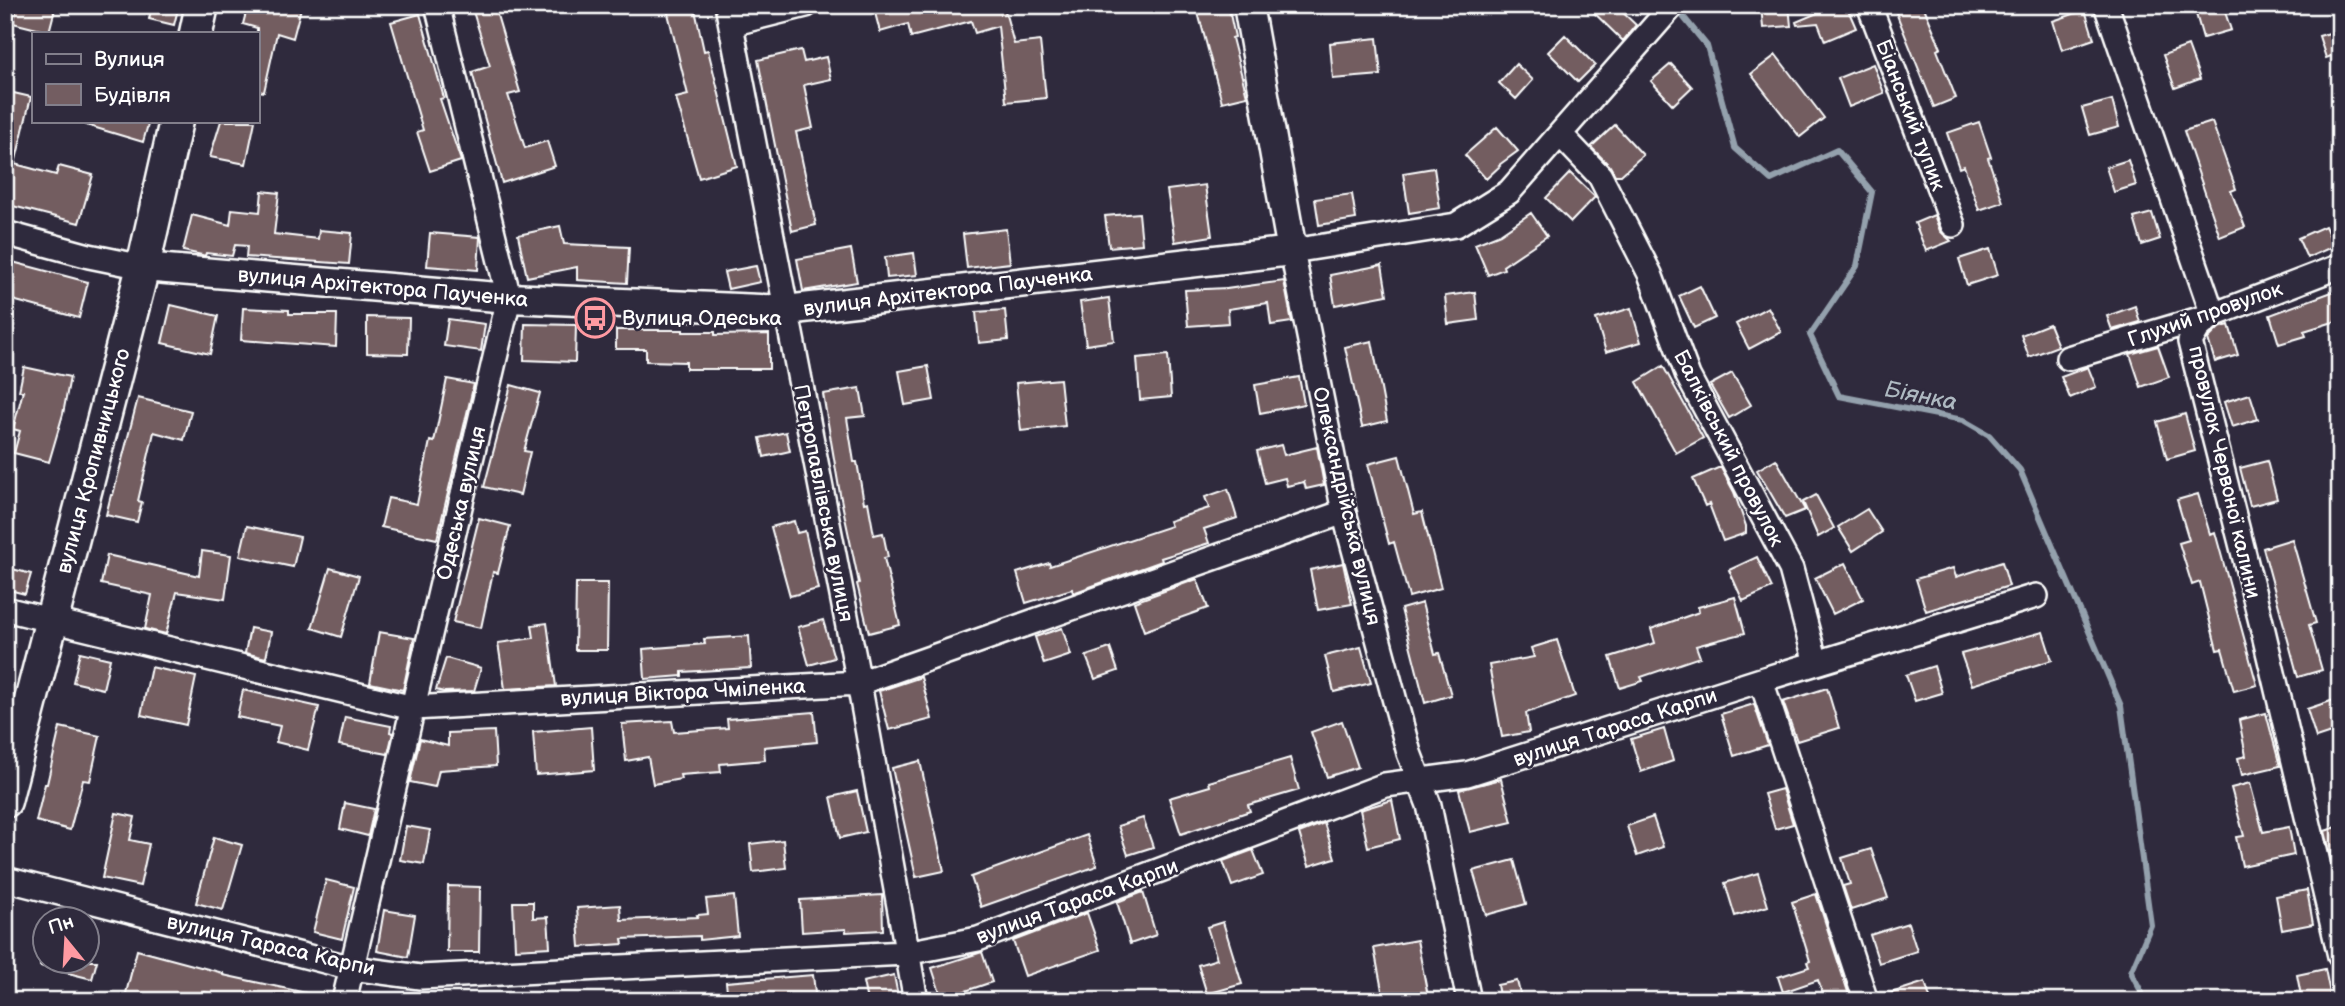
<svg xmlns="http://www.w3.org/2000/svg" width="2345" height="1006" font-family="'Balsamiq Sans',sans-serif">
  <style>
    .lines { fill: none; stroke-linecap: round; stroke-linejoin: round }
    .stream { stroke: #94a1ad; stroke-width: 6 }
    .building { fill: #735d61; stroke: #fff; stroke-width: 2 }
    .minor-casing { stroke: #fff; stroke-width: 28 }
    .tertiary-casing { stroke: #fff; stroke-width: 33 }
    .secondary-casing { stroke: #fff; stroke-width: 37 }
    .minor { stroke: #2f2a3d; stroke-width: 23 }
    .tertiary { stroke: #2f2a3d; stroke-width: 28 }
    .secondary { stroke: #2f2a3d; stroke-width: 32 }
    .labels { text-anchor: middle; stroke-width: 5; stroke-linejoin: round; paint-order: stroke }
    .street-label { font-size: 21px; fill: #fff; stroke: #2f2a3d }
    .poi-label { font-size: 21px; fill: #fff; stroke: #2f2a3d; text-anchor: start }
    .water-label { font-size: 23px; font-style: italic; fill: #aeb9c1; stroke: #2f2a3d }
  </style>
  <rect width="100%" height="100%" fill="#2f2a3d"/>
  <filter id="ink" filterUnits="userSpaceOnUse"><feTurbulence type="fractalNoise" baseFrequency=".0143" numOctaves="2"/><feDisplacementMap in="SourceGraphic" scale="14" xChannelSelector="R" yChannelSelector="G"/><feConvolveMatrix kernelMatrix="1 2 1 2 8 2 1 2 1" color-interpolation-filters="sRGB"/></filter>
  <g filter="url(#ink)">
    <g class="lines">
      <path class="stream" d="M1677,9L1707,46L1735,148L1771,180L1837,150L1872,192L1857,266L1810,335L1839,396L1963,420L1989,435L2020,470L2121,706L2151,925L2131,972L2143,995V1001"/>
    </g>
    <path class="building" d="M17,5H56L49,32L13,23Z
      M152,5H179L174,25L149,19Z
      M248,5H291L301,8L293,38L277,33L264,92L257,91V28L243,24Z
      M471,5H494L520,92L508,95L525,148L547,141L555,166L502,183L472,72L490,66Z
      M666,5H694L704,51L708,50L737,166L699,178L676,98L688,95Z
      M873,5H1010V10L1005,11L1014,44L1040,41L1046,98L1006,102L998,26L975,33L971,21L911,37L908,24L880,32Z
      M1196,5H1228L1235,37L1232,38L1247,96L1222,102Z
      M1586,5H1615L1636,25L1623,41Z
      M1761,5H1789L1791,26L1763,28Z
      M1836,5H1846L1856,28L1825,41L1818,23L1797,25L1796,22Z
      M1893,5H1923L1941,48L1937,50L1956,98L1934,107Z
      M2223,6L2231,30L2203,38L2196,14Z
      M2085,10L2094,39L2062,50L2053,21Z
      M420,14L444,98L440,99L461,161L430,171L417,132L423,130L391,22Z
      M2340,30V53L2326,58L2319,36Z
      M1565,35L1595,65L1578,82L1548,52Z
      M1377,38L1381,75L1333,79L1330,43Z
      M2188,46L2200,79L2175,88L2163,55Z
      M801,50L804,62L826,57L831,79L804,85L813,128L796,132L816,225L792,231L758,60Z
      M1776,55L1824,118L1800,137L1751,74Z
      M1516,64L1533,80L1516,99L1499,83Z
      M1671,64L1692,87L1673,105L1651,81Z
      M1873,64L1884,93L1849,107L1838,78Z
      M5,91L31,97L15,164L56,175L59,166L93,175L79,223L5,204Z
      M2112,100L2119,127L2090,135L2082,108Z
      M86,121H149L143,142L86,125Z
      M221,121H255L246,164L210,157Z
      M1979,122L1991,157L1988,158L2003,202L1979,210L1964,166L1959,168L1947,133Z
      M2212,122L2236,189L2231,191L2245,227L2220,237L2184,131Z
      M1615,125L1643,155L1621,175H1615L1610,166L1591,147Z
      M1497,127L1518,151L1499,165L1500,166L1486,179L1465,155Z
      M2128,160L2136,185L2114,192L2106,167Z
      M1434,168L1440,208L1409,213L1403,173Z
      M1570,173L1595,197L1571,222L1546,198Z
      M1205,185L1212,236L1175,242L1167,190Z
      M262,191L279,193L274,234L318,239L319,230L352,233L349,264L246,257L247,246L235,245L232,256L206,253L205,256L202,255L183,251L192,215L230,225L232,209L260,212Z
      M1352,194L1356,219L1319,225L1315,199Z
      M1139,213L1142,244L1109,247L1105,216Z
      M1531,213L1547,236L1503,266L1504,269L1488,275L1475,244L1500,234Z
      M2152,213L2160,239L2142,245L2134,218Z
      M1934,215L1940,231L1951,241L1926,251L1915,223Z
      M560,226L564,244L629,247L627,283L577,280V267L527,277L518,235Z
      M2325,226L2334,246L2307,258L2298,238Z
      M1006,229L1010,263L967,268L963,234Z
      M430,233L480,237L478,270L427,266Z
      M851,249L857,282L803,291L797,259Z
      M1990,249L1998,275L1967,285L1959,259Z
      M914,253L917,275L887,278L885,257Z
      M5,260L88,282L79,318L5,298Z
      M1382,265L1387,295L1335,305L1330,275Z
      M756,266L760,282L728,289L724,272Z
      M1284,281L1292,322L1271,325L1268,303L1228,309L1229,323L1188,326L1185,290L1226,288V289Z
      M1700,286L1715,318L1694,328L1679,296Z
      M2340,289V320L2304,331L2306,336L2279,344L2270,315Z
      M1475,292L1478,320L1448,324L1445,296Z
      M1109,298L1114,341L1086,345L1080,302Z
      M171,305L218,316L210,354L162,343Z
      M2135,306L2140,322L2112,330L2107,316Z
      M1768,307L1781,332L1749,349L1736,324Z
      M243,308L289,310V314H337L336,347L241,340Z
      M1631,308L1641,342L1606,352L1596,319Z
      M1005,310L1008,340L979,343L976,312Z
      M367,317L409,318L408,354L367,353Z
      M448,319L485,324L481,351L444,346Z
      M525,324L576,325L575,362L524,360Z
      M2049,324L2058,346L2029,357L2021,335Z
      M2229,325L2238,355L2215,362L2208,339L2219,328Z
      M616,330H683V332H715V335L769,334V369H686V362L646,361V349H616Z
      M1372,341L1387,421L1362,427L1345,347Z
      M2158,346L2169,377L2141,387L2130,354Z
      M1168,355L1171,397L1140,400L1137,358Z
      M928,366L934,400L905,405L899,371Z
      M1663,366L1703,438L1676,453L1637,382Z
      M24,367L70,377L63,414L49,462L14,453L20,431L13,429L23,391H19Z
      M2088,367L2096,387L2070,398L2061,377Z
      M1732,373L1751,405L1729,418L1710,385Z
      M1299,377L1304,404L1260,413L1255,385Z
      M447,379L474,384L437,539L381,527L388,498L417,504L430,441L434,442Z
      M1060,379L1065,426L1021,431L1016,383Z
      M511,385L540,393L524,451L530,452L520,495L484,487Z
      M860,388L865,416L847,418L854,462H857L864,503L868,502L874,535L883,533L888,557L884,558L900,625L869,633L857,584L859,583L840,494L823,394Z
      M2250,394L2258,419L2232,427L2224,402Z
      M138,398L191,411L184,440L154,432L138,501L142,502L137,522L106,515L111,495H113Z
      M2185,414L2195,451L2167,459L2157,422Z
      M786,432L790,451L764,457L760,438Z
      M1281,445L1284,455L1317,447L1324,485L1306,489L1304,482L1287,486L1285,478L1265,483L1257,451Z
      M1399,456L1414,514L1422,512L1441,588L1409,597L1394,542L1389,544L1368,464Z
      M1776,459L1805,510L1785,518L1757,470Z
      M2267,461L2277,499L2250,506L2240,468Z
      M1718,468H1721L1734,492L1746,526V533L1723,541L1709,504L1705,506L1693,479Z
      M1228,489L1237,518L1204,529L1209,543L1161,558L1162,561L1073,593L1072,589L1026,603L1017,573L1049,563L1050,566L1171,526L1169,521L1209,508L1205,497Z
      M2198,494L2210,534L2215,532L2257,685L2234,691L2222,649L2217,650L2200,582L2192,585L2179,543L2189,540L2177,500Z
      M1816,495L1834,528L1818,537L1803,502Z
      M1867,509L1882,532L1853,551L1838,527Z
      M479,518L510,526L498,573L493,572L481,628L453,622Z
      M794,521L797,533L805,531L818,589L790,596L771,527Z
      M247,526L300,537L293,567L240,556Z
      M2292,539L2316,623L2309,625L2322,670L2298,677L2263,548Z
      M202,551L231,555L225,599L177,592L166,634L145,629L152,595L101,584L107,555L199,576Z
      M1757,557L1772,588L1743,601L1729,570Z
      M2002,562L2009,586L1926,611L1916,579L1953,568L1956,577Z
      M1343,563L1352,604L1318,610L1310,570Z
      M1845,563L1863,599L1833,614L1815,578Z
      M5,567L31,574L25,594L5,589Z
      M330,568L359,576L341,637L312,628Z
      M1197,579L1208,608L1144,631L1134,602Z
      M576,583H608L607,650H575Z
      M1735,597L1745,633L1696,646L1700,657L1641,677L1643,681L1620,688L1610,657L1655,643L1651,629L1699,612L1698,607Z
      M1422,603L1435,654L1439,653L1451,695L1425,703L1401,609Z
      M823,620L834,658L809,665L798,627Z
      M547,623L556,686L505,689L498,643L534,638L532,625Z
      M250,628L271,632L266,658L245,653Z
      M1062,628L1071,655L1044,664L1035,637Z
      M379,632L414,638L403,690L370,683Z
      M2043,632L2052,660L1972,685L1961,654Z
      M749,636L751,668L682,672V676L645,679L643,649L705,644L704,639Z
      M1557,640L1575,696L1526,713L1529,732L1502,737L1489,665L1534,657L1531,648Z
      M1361,647L1371,683L1334,692L1325,656Z
      M1110,648L1118,671L1095,679L1086,656Z
      M80,652L110,659L103,689L73,682Z
      M446,658L481,668L474,691L444,692L436,690Z
      M1934,666L1942,693L1915,701L1906,675Z
      M151,667L196,677L186,725L141,715Z
      M921,677L932,719L889,730L879,691Z
      M1827,688L1839,728L1797,741L1783,702Z
      M243,690L319,707L308,750L276,742L280,726L237,717Z
      M2340,698V730L2316,738L2307,709Z
      M1754,704L1768,745L1734,756L1721,714Z
      M814,712L817,742L764,747L765,760L720,764L721,772L680,775L681,779L653,784L648,757L626,761L622,724L672,721L674,732L728,728L727,719Z
      M2266,713L2280,766L2242,775L2238,758L2246,756L2239,720Z
      M345,717L391,726L390,732L393,733L388,754L339,745Z
      M1342,721L1358,767L1327,777L1311,732Z
      M60,727L100,736L90,781L83,780L70,830L36,821L45,784H47Z
      M591,727L594,770L536,775L533,732Z
      M1664,729L1673,761L1641,772L1631,739Z
      M494,731L496,766L439,770L435,787L410,782L420,739L448,746V733Z
      M1290,758L1299,790L1248,805L1250,811L1181,834L1169,798L1210,786L1209,782Z
      M920,761L944,871L916,877L892,768Z
      M1501,779L1512,822L1470,832L1459,790Z
      M2250,783L2263,832L2289,827L2294,855L2242,866L2236,837L2244,836L2231,788Z
      M1782,789L1793,824L1775,829L1764,794Z
      M857,791L866,832L840,838L831,797Z
      M1392,800L1400,839L1368,847L1360,810Z
      M345,803L374,809L368,836L340,829Z
      M116,813L135,817L130,840L149,844L140,886L102,878Z
      M1653,817L1663,847L1637,856L1627,826Z
      M1143,818L1153,847L1128,855L1118,826Z
      M1324,823L1335,858L1309,866L1299,833Z
      M406,826L430,830L424,864L400,860Z
      M2340,826V875L2336,876L2325,831Z
      M1087,835L1097,866L981,907L971,877Z
      M214,837L242,845L223,910L196,903Z
      M783,840L786,868L753,872L750,844Z
      M1871,849L1888,898L1851,910L1843,886L1850,884L1842,858Z
      M1253,850L1263,875L1232,886L1223,861Z
      M1514,860L1526,904L1486,915L1473,871Z
      M1758,873L1768,906L1735,916L1725,883Z
      M326,880L354,887L342,939L313,932Z
      M448,886L480,887L479,952H447Z
      M2307,890L2313,924L2282,930L2276,896Z
      M1143,892L1156,935L1130,944L1117,902Z
      M1816,894L1849,995L1831,1001H1825L1818,980L1783,992L1778,977L1809,967L1807,962L1810,961L1792,902Z
      M882,895L883,930L846,932V929L802,932L800,900Z
      M734,896L738,936L700,940V936L622,939L623,944L580,947L577,908L620,905L621,920L698,917L697,915L708,914L706,899Z
      M513,902H533V918L548,917L550,947L515,949Z
      M384,910L415,915L408,957L377,951Z
      M1087,913L1100,950L1025,976L1013,941Z
      M1223,922L1242,984L1207,994L1198,965L1217,959L1207,927Z
      M1908,923L1917,951L1879,963L1870,935Z
      M1417,940L1429,1001H1384L1374,948Z
      M137,950L223,973V975L311,994L310,1001H241L204,992L202,1001H124Z
      M982,952L992,982L942,999L932,968Z
      M40,961H97L92,979L40,966Z
      M2325,969L2331,998L2302,1001L2297,975Z
      M813,975L816,1001H728L726,982Z
      M894,975L899,1001H867L863,982Z
      M1517,981L1522,1001H1500L1497,985Z
      M1925,982L1931,1001H1880L1879,997Z"/>
    <g class="lines">
      <g class="minor-casing">
        <path id="minor" d="M727,5L859,683L916,1001
          M1869,5L1953,225
          M2106,5L2213,315L2198,328L2190,342L2261,622L2340,956
          M731,24L806,5
          M1560,134L1600,176L1650,274L1688,376L1791,569L1816,663
          M5,233L89,256L143,267
          M2068,358L2213,315L2340,266
          M5,609L413,708L859,683L1344,512
          M1761,680L1866,1001
          M5,879L352,968L420,977L906,953L978,939L1385,785L1467,774L1761,680L2036,596
          M344,1001L509,298L437,5
          M1469,1001L1429,805L1409,753L1344,512L1292,251L1456,225L1509,192L1673,5"/>
      </g>
      <g class="tertiary-casing">
        <path id="tertiary" d="M143,267L509,298L786,310L1292,251L1248,5"/>
      </g>
      <g class="secondary-casing">
        <path id="secondary" d="M196,33L202,5
          M5,801L143,267L176,121"/>
      </g>
      <use href="#minor" class="minor"/>
      <use href="#tertiary" class="tertiary"/>
      <use href="#secondary" class="secondary"/>
    </g>
  </g>
  <defs>
    <g id="bus-ring" transform="scale(2.0125)"><circle r="9.5" fill="#2f2a3d" stroke="#ff9aa2" stroke-width="1.5"/><path d="M-5-6H5V4H4V6H2V4H-2V6H-4V4H-5ZM-3.5-4V0h7V-4ZM-3.5 1.2v1.5H-2V1.2ZM2 1.2v1.5H3.5V1.2Z" fill="#ff9aa2"/></g>
  </defs>
  <g fill-rule="evenodd">
    <use href="#bus-ring" x="595" y="318"/>
  </g>
  <g class="labels">
    <g class="street-label">
      <text transform="translate(1911 115) rotate(69)" y="7">Біанський тупик</text>
      <text transform="translate(383 287) rotate(5)" y="7">вулиця Архітектора Паученка</text>
      <text transform="translate(948 291) rotate(-7)" y="7">вулиця Архітектора Паученка</text>
      <text transform="translate(2205 314) rotate(-19)" y="7">Глухий провулок</text>
      <text transform="translate(1729 448) rotate(63)" y="7">Балківський провулок</text>
      <text transform="translate(93 461) rotate(-75)" y="7">вулиця Кропивницького</text>
      <text transform="translate(2225 472) rotate(77)" y="7">провулок Червоної калини</text>
      <text transform="translate(461 503) rotate(-77)" y="7">Одеська вулиця</text>
      <text transform="translate(824 503) rotate(79)" y="7">Петропавлівська вулиця</text>
      <text transform="translate(1347 506) rotate(77)" y="7">Олександрійська вулиця</text>
      <text transform="translate(683 692) rotate(-3)" y="7">вулиця Віктора Чміленка</text>
      <text transform="translate(1615 727) rotate(-18)" y="7">вулиця Тараса Карпи</text>
      <text transform="translate(1077 901) rotate(-20)" y="7">вулиця Тараса Карпи</text>
      <text transform="translate(271 945) rotate(13)" y="7">вулиця Тараса Карпи</text>
    </g>
    <g class="poi-label">
      <text x="622" y="325">Вулиця Одеська</text>
    </g>
    <g class="water-label">
      <text transform="translate(1921 395) rotate(11)" y="8">Біянка</text>
    </g>
  </g>
  <rect width="2345" height="1006" fill="none" stroke="#2f2a3d" stroke-width="28"/>
  <rect x="14" y="14" width="2317" height="978" fill="none" stroke="#fff" stroke-width="2.5" filter="url(#ink)"/>
  <rect x="32" y="32" width="228" height="91" fill="#2f2a3d" stroke="#827f8b" stroke-width="2"/>
  <rect x="46" y="54" width="35" height="10" fill="#2f2a3d" stroke="#827f8b" stroke-width="2"/>
  <text x="94" y="66" font-size="21" fill="#ffffff">Вулиця</text>
  <rect x="46" y="84" width="35" height="21" fill="#735d61" stroke="#827f8b" stroke-width="2"/>
  <text x="94" y="102" font-size="21" fill="#ffffff">Будівля</text>
  <g transform="translate(66 940) rotate(342)"><circle r="33" fill="#2f2a3d" stroke="#827f8b" stroke-width="2"/>
  <path d="M0-5L12 26L0 18L-12 26Z" fill="#ff9aa2"/>
  <text y="-10" font-size="19" font-weight="bold" text-anchor="middle" fill="#ffffff">Пн</text>
  </g>
</svg>
